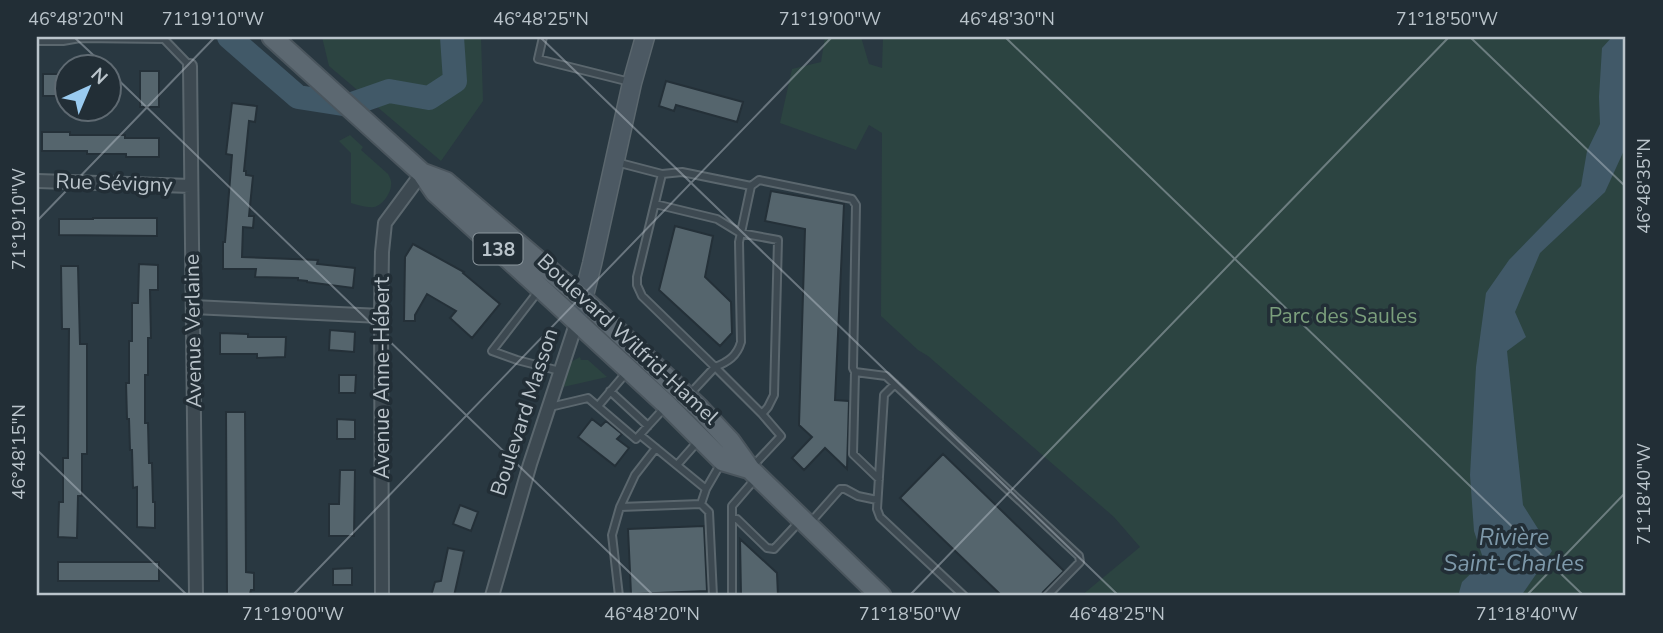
<svg xmlns="http://www.w3.org/2000/svg" width="1663" height="633" font-family="'Nunito Sans',sans-serif">
  <style>
    .green { fill: #2c4441 }
    .water { fill: #415968 }
    .lines { fill: none; stroke-linecap: round; stroke-linejoin: round }
    .river { stroke: #415968; stroke-width: 24 }
    .building { fill: #55656d; stroke: #243038; stroke-width: 2 }
    .lane-casing { stroke: #5b676e; stroke-width: 10 }
    .street-casing { stroke: #5b676e; stroke-width: 16 }
    .secondary-casing { stroke: #5b676e; stroke-width: 21 }
    .primary-casing { stroke: #4a555d; stroke-width: 23 }
    .lane { stroke: #3d4951; stroke-width: 6 }
    .street { stroke: #3d4951; stroke-width: 12 }
    .secondary { stroke: #4c5963; stroke-width: 18 }
    .primary { stroke: #5c6871; stroke-width: 19 }
    .ticks { fill: none; stroke: #bac4cb; stroke-width: 2; stroke-opacity: 0.45 }
    .labels { text-anchor: middle; stroke-width: 7; stroke-linejoin: round; paint-order: stroke }
    .shield { fill: #222e36; stroke: #8c979e; stroke-width: 2 }
    .shield-label { font-size: 19px; font-weight: bold; fill: #bac4cb }
    .street-label { font-size: 21px; fill: #bac4cb; stroke: #222e36 }
    .park-label { font-size: 21px; fill: #7b9f7c; stroke: #222e36 }
    .water-label { font-size: 23px; font-style: italic; fill: #7e99aa; stroke: #222e36 }
    .neatline { fill: none; stroke: #bac4cb; stroke-width: 2.5 }
    .ticks-label { font-size: 18px; text-anchor: middle; fill: #bac4cb }
  </style>
  <rect width="100%" height="100%" fill="#293841"/>
  <path class="green" d="M322,37H481L483,101L441,161L329,66Z
    M825,37H861L869,64L882,68L883,37H1626V596H1081L1140,547L1114,517L928,356L918,350L881,316L882,133L869,125L856,150L780,123L792,69L821,62Z
    M350,135L363,147L361,150L388,174C390,178 392,181 391,185C391,193 382,206 374,207C367,208 358,205 351,203V153L339,141Z
    M580,357L581,360H588L607,377L563,387L571,362Z"/>
  <path class="water" d="M1612,37H1626V146L1605,192L1540,253L1515,312L1526,337L1507,351L1523,505L1552,551L1521,596H1458L1462,582L1484,561L1474,531L1470,475L1476,367L1486,293L1509,260L1581,186L1587,151L1600,124L1599,97L1602,48Z"/>
  <g class="lines">
    <path class="river" d="M229,37L298,97L349,105L389,91L429,98L455,81L452,37"/>
  </g>
  <path class="building" d="M140,71H159V107H140Z
    M43,74H66V96H43Z
    M666,81L743,102L737,122L676,105L674,111L659,106Z
    M232,103L257,106L255,122L249,121L244,171H246V175L253,176L249,216H254L253,228L243,227L242,257L318,260L317,264L355,268L353,288L307,282V281L298,280V278L255,277L256,269H223V242H225L232,155L226,154Z
    M42,132H70V135H125V138H159V157H126V154H87V151H42Z
    M771,191L844,204L835,400L849,401L847,469L825,448L804,470L792,458L812,437L799,425L805,229L765,221Z
    M93,218H157V236L59,235V219H93Z
    M675,226L713,236L705,277L731,302L732,333L720,346L659,290Z
    M413,244L464,272L463,273L500,304L472,338L450,318L456,311L427,294L415,315V321H404L405,257Z
    M139,264L158,265V290H150L151,338H148V375H145V423H148L149,463H152L153,502H155V528L137,527V487L133,488L132,450H130L129,419H127L126,383H129V341H132V303H138Z
    M61,266H78L80,344H87V454H82V496H78L77,538L58,537L59,502H63V458H68L69,329H62Z
    M330,330L355,332L354,352L329,350Z
    M220,333L248,334V337H286L285,357L257,358V354H220Z
    M339,375H356L355,393H339Z
    M226,412H245L246,572L254,573V590H251L250,594H245V596H227Z
    M337,419L355,420V439H337Z
    M592,419L601,426L606,421L622,434L617,439L629,448L615,466L578,437Z
    M943,454L1064,571L1043,592L1041,596H1002L900,498Z
    M340,470H355L354,536H329V504H339Z
    M460,505L478,512L471,531L453,524Z
    M704,526L707,591L631,594L628,529Z
    M740,539L777,573L778,596H741Z
    M448,548L464,551L454,596H431L435,582L441,581Z
    M58,562H159V581H58Z
    M352,568V585H333V569Z"/>
  <g class="lines">
    <g class="lane-casing">
      <path id="lane" d="M543,37L538,59L630,82
        M37,41H63L80,38L164,39L190,66
        M616,162L662,174L637,277V285L642,296L715,367L689,395
        M662,174L682,172L751,186L739,242L741,342C737,356 728,362 715,367L762,414L781,436L751,468
        M751,186L759,180L852,199L856,205L853,368L855,372L886,376L1079,556L1080,562L1047,596
        M655,204L717,219L740,233L778,240L774,395L768,407L762,414
        M540,289L492,351L517,360L560,371
        M855,372L853,454L879,479
        M895,384L884,395L877,509L880,517L964,596
        M610,391L648,426
        M598,406L626,373
        M550,407L588,398L636,439L666,406
        M640,435L706,489L701,504
        M677,465L699,440
        M756,478L732,506V519H737L767,548L774,549L801,520
        M706,489L721,463
        M620,507L635,475L656,448
        M732,519V596
        M810,523L840,489H845L858,496L877,500
        M619,596L612,535L620,507L701,504L709,512L713,596"/>
    </g>
    <g class="street-casing">
      <path id="street" d="M190,66L196,596
        M37,181L191,186
        M193,307L381,316
        M382,596L381,316L382,252L385,223L422,173
        M492,596L530,464L577,321"/>
    </g>
    <g class="secondary-casing">
      <path id="secondary" d="M580,311L592,264L632,83L645,37"/>
    </g>
    <g class="primary-casing">
      <path id="primary" d="M272,37L422,173L435,192L547,294L667,405L723,461L750,469
        M422,173L446,182L583,299L700,409L730,441L750,469L881,596"/>
    </g>
    <use href="#lane" class="lane"/>
    <use href="#street" class="street"/>
    <use href="#secondary" class="secondary"/>
    <use href="#primary" class="primary"/>
  </g>
  <path class="ticks" d="M74,37L105,66M540,37L1119,596M1005,37L1584,596M1470,37L1626,187M108,70L654,596M37,221L215,37M37,450L188,596M292,596L832,37M909,596L1449,37M1526,596L1626,492"/>
  <g class="labels">
    <rect class="shield" x="473.5" y="233.5" width="49" height="31" rx="5"/>
    <g class="shield-label">
      <text x="498" y="256">138</text>
    </g>
    <g class="street-label">
      <text transform="translate(114 183) rotate(2)" y="7">Rue Sévigny</text>
      <text transform="translate(193 331) rotate(-91)" y="7">Avenue Verlaine</text>
      <text transform="translate(628 339) rotate(43)" y="7">Boulevard Wilfrid-Hamel</text>
      <text transform="translate(382 378) rotate(-90)" y="7">Avenue Anne-Hébert</text>
      <text transform="translate(524 412) rotate(-72)" y="7">Boulevard Masson</text>
    </g>
    <g class="park-label">
      <text x="1343" y="323">Parc des Saules</text>
    </g>
    <g class="water-label">
      <text x="1514" y="545">Rivière<tspan x="1514" dy="26">Saint-Charles</tspan></text>
    </g>
  </g>
  <rect width="1663" height="633" fill="none" stroke="#222e36" stroke-width="77"/>
  <g transform="translate(88 88) rotate(44)"><circle r="33" fill="#222e36" stroke="#5f6a72" stroke-width="2"/>
  <path d="M0-5L12 26L0 18L-12 26Z" fill="#9acbf0"/>
  <text y="-10" font-size="19" font-weight="bold" text-anchor="middle" fill="#bac4cb">N</text>
  </g>
  <rect x="38" y="38" width="1586" height="556" class="neatline"/>
  <g class="ticks-label">
    <text x="76" y="25">46°48'20"N</text>
    <text x="213" y="25">71°19'10"W</text>
    <text x="541" y="25">46°48'25"N</text>
    <text x="830" y="25">71°19'00"W</text>
    <text x="1007" y="25">46°48'30"N</text>
    <text x="1447" y="25">71°18'50"W</text>
    <text transform="translate(1644 186) rotate(-90)" y="6">46°48'35"N</text>
    <text transform="translate(19 219) rotate(-90)" y="6">71°19'10"W</text>
    <text transform="translate(19 452) rotate(-90)" y="6">46°48'15"N</text>
    <text transform="translate(1644 494) rotate(-90)" y="6">71°18'40"W</text>
    <text x="293" y="620">71°19'00"W</text>
    <text x="652" y="620">46°48'20"N</text>
    <text x="910" y="620">71°18'50"W</text>
    <text x="1117" y="620">46°48'25"N</text>
    <text x="1527" y="620">71°18'40"W</text>
  </g>
</svg>
